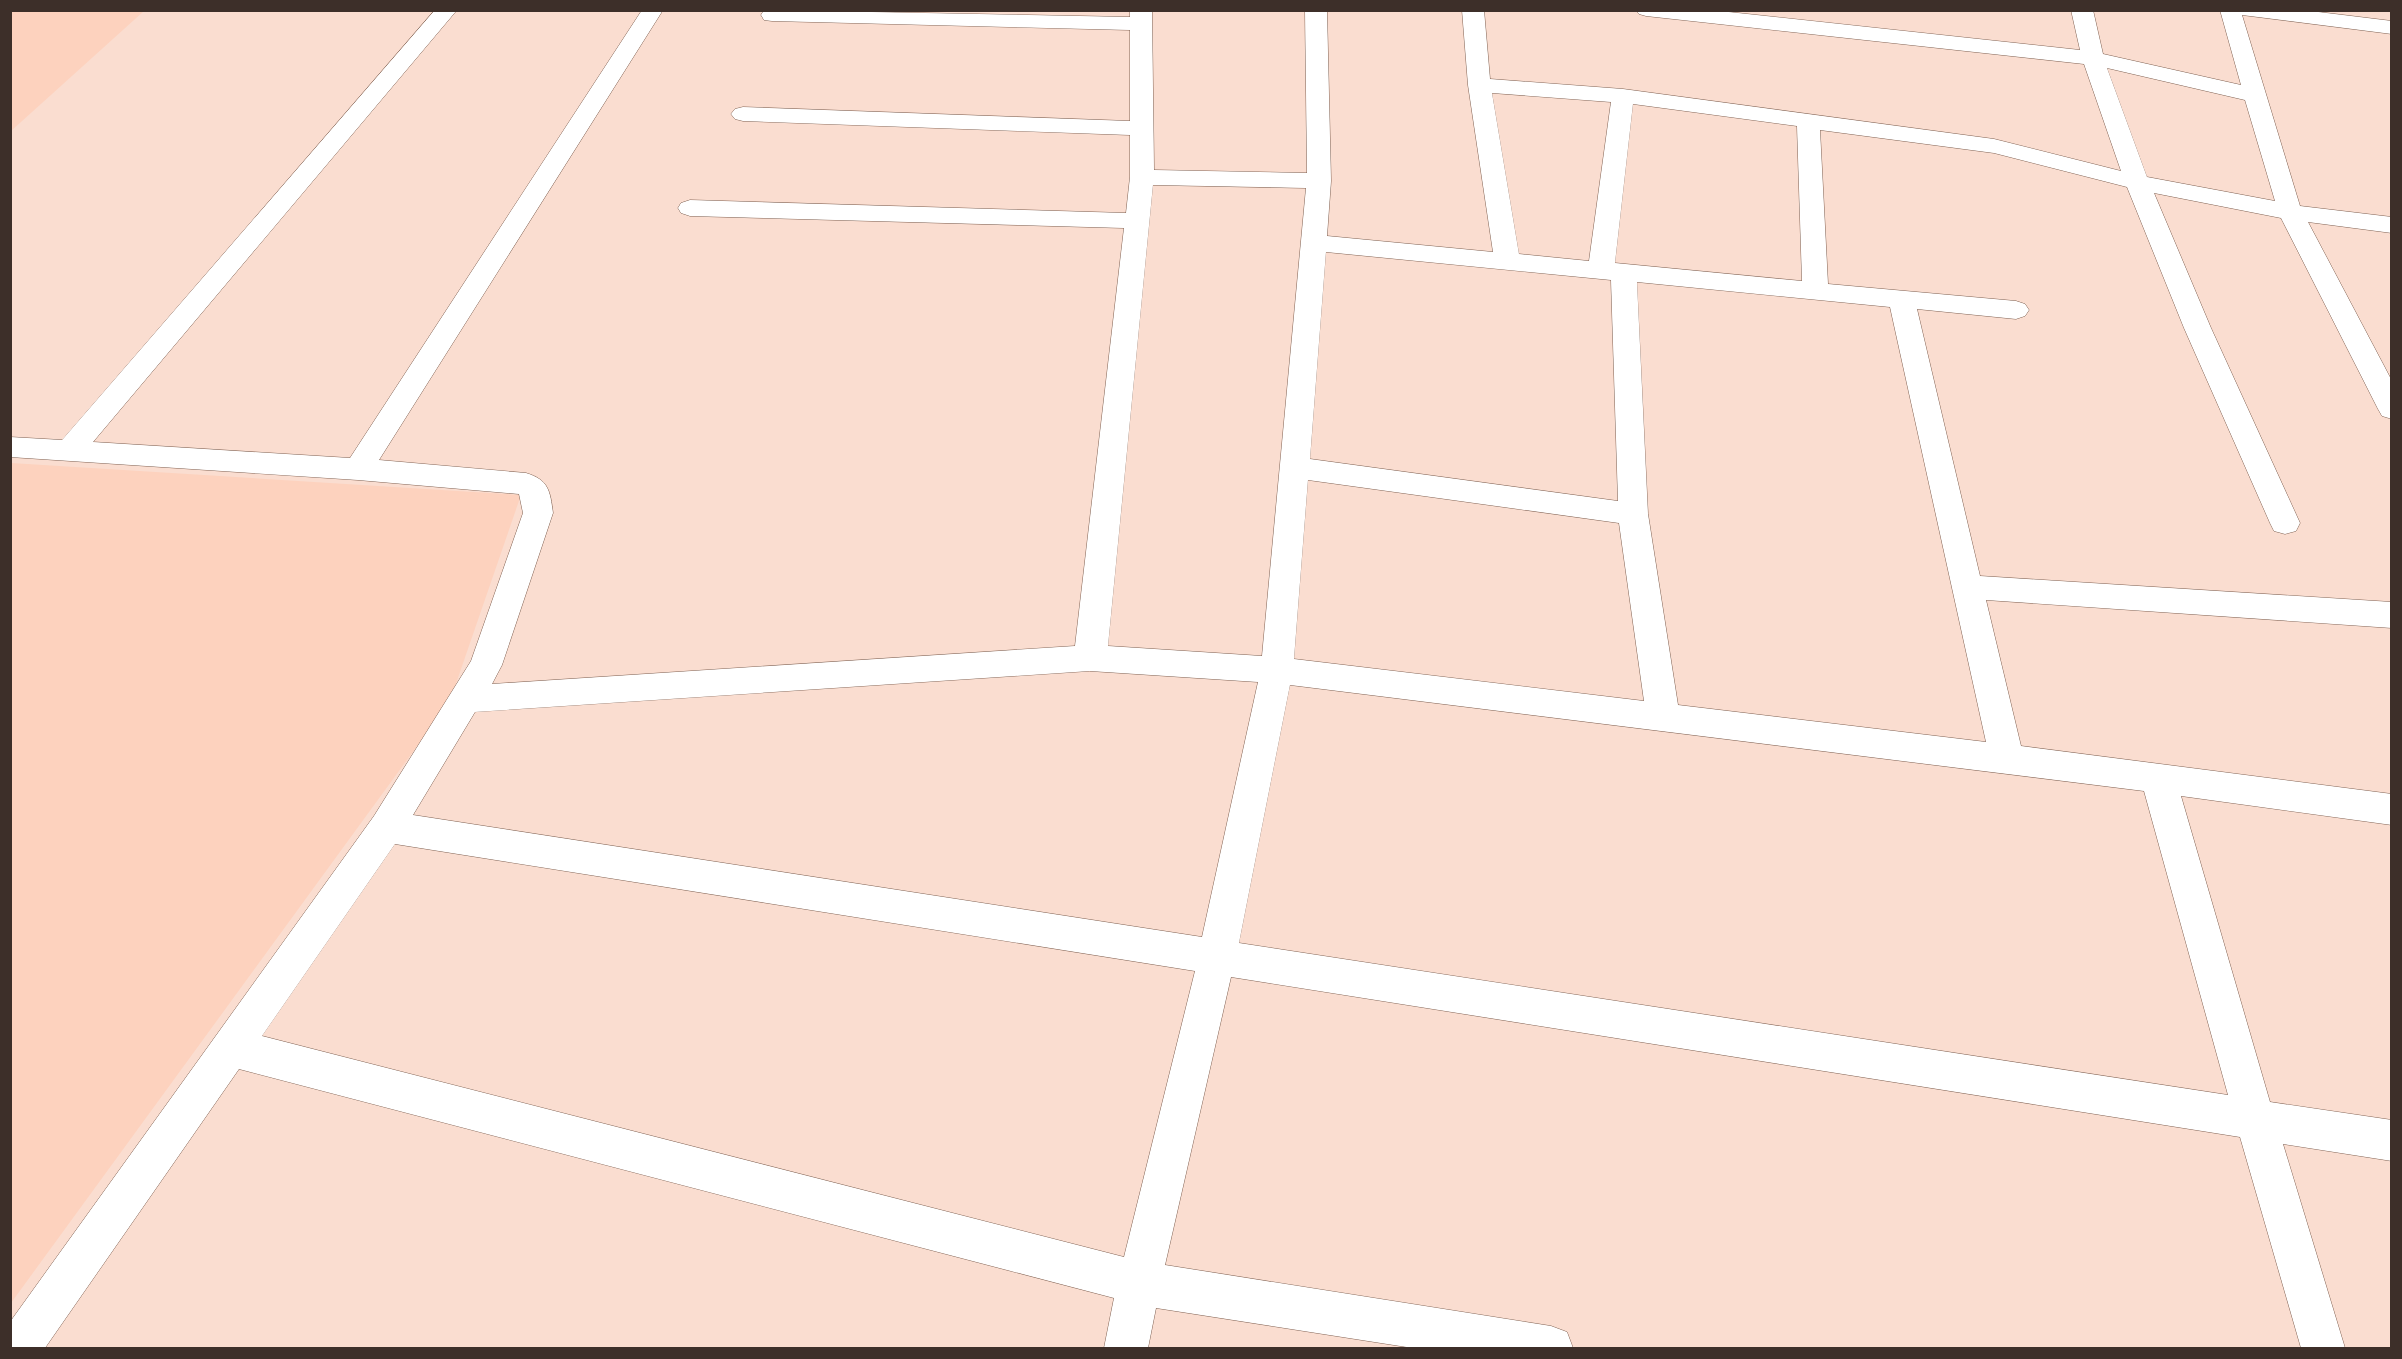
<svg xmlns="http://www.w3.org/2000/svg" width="2402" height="1359" font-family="Helvetica,sans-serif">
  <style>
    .built { fill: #fdd2be }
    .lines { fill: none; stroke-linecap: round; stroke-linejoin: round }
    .minor-casing { stroke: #806253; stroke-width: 1 }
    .minor { fill: #fff; fill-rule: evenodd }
  </style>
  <rect width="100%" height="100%" fill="#faddd0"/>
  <path class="built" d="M11,10H144V11L11,131Z
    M11,463L521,495L450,701L11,1303Z"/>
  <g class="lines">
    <g class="minor-casing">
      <path id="minor" d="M435,10H457L93,442L350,458L642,10H663L379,460L526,473C549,480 550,491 553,513L502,665L492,684L1075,646L1124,228L690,216L681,213L678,208L681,203L690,200L1126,213L1130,177V135L743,121L735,119L731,114L735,109L743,107L1130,121V30L772,21L764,20L761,15L764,10L1130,17V10H1152L1154,170L1307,173L1305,10H1327L1331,181L1327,236L1493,252L1468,85L1462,10H1484L1490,79L1623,89L1994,139L2121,171L2084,64L1646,16L1639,14L1636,10H1710L2080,50L2071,10H2093L2103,54L2241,85L2220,10H2302L2392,21V34L2242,15L2300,206L2392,217V233L2308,222L2392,381V419L2382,416L2378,409L2281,218L2154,193L2211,328L2300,523L2296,531L2285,534L2274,531L2270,523L2184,328L2127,187L1994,153L1820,130L1828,284L2016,301L2025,304L2029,310L2025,316L2016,319L1917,309L1980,576L2392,602V628L1986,600L2021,746L2392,794V825L2181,796L2270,1102L2392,1120V1161L2283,1144L2345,1348H2301L2240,1137L1231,977L1165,1265L1551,1326L1567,1332L1573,1348H1413L1156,1308L1148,1348H1104L1114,1298L239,1069L45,1348H10V1322L374,816L471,661L523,513L519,494L358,480L10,457V437L62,440ZM2107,68L2245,100L2275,201L2147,177ZM1492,93L1611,102L1589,261L1519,254ZM1633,104L1797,126L1802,281L1615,263ZM1153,185L1306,188L1262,656L1108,646ZM1326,252L1611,280L1618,501L1310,459ZM1637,282L1890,307L1986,742L1678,705L1648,514ZM1308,480L1619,523L1644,701L1294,659ZM1090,671L1258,682L1202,937L413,815L475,712ZM1290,685L2144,791L2228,1095L1239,943ZM395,844L1195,971L1124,1257L262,1036Z"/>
    </g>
    <use href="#minor" class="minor"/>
  </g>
  <rect width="2402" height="1359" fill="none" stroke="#3d2f29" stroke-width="24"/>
</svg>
